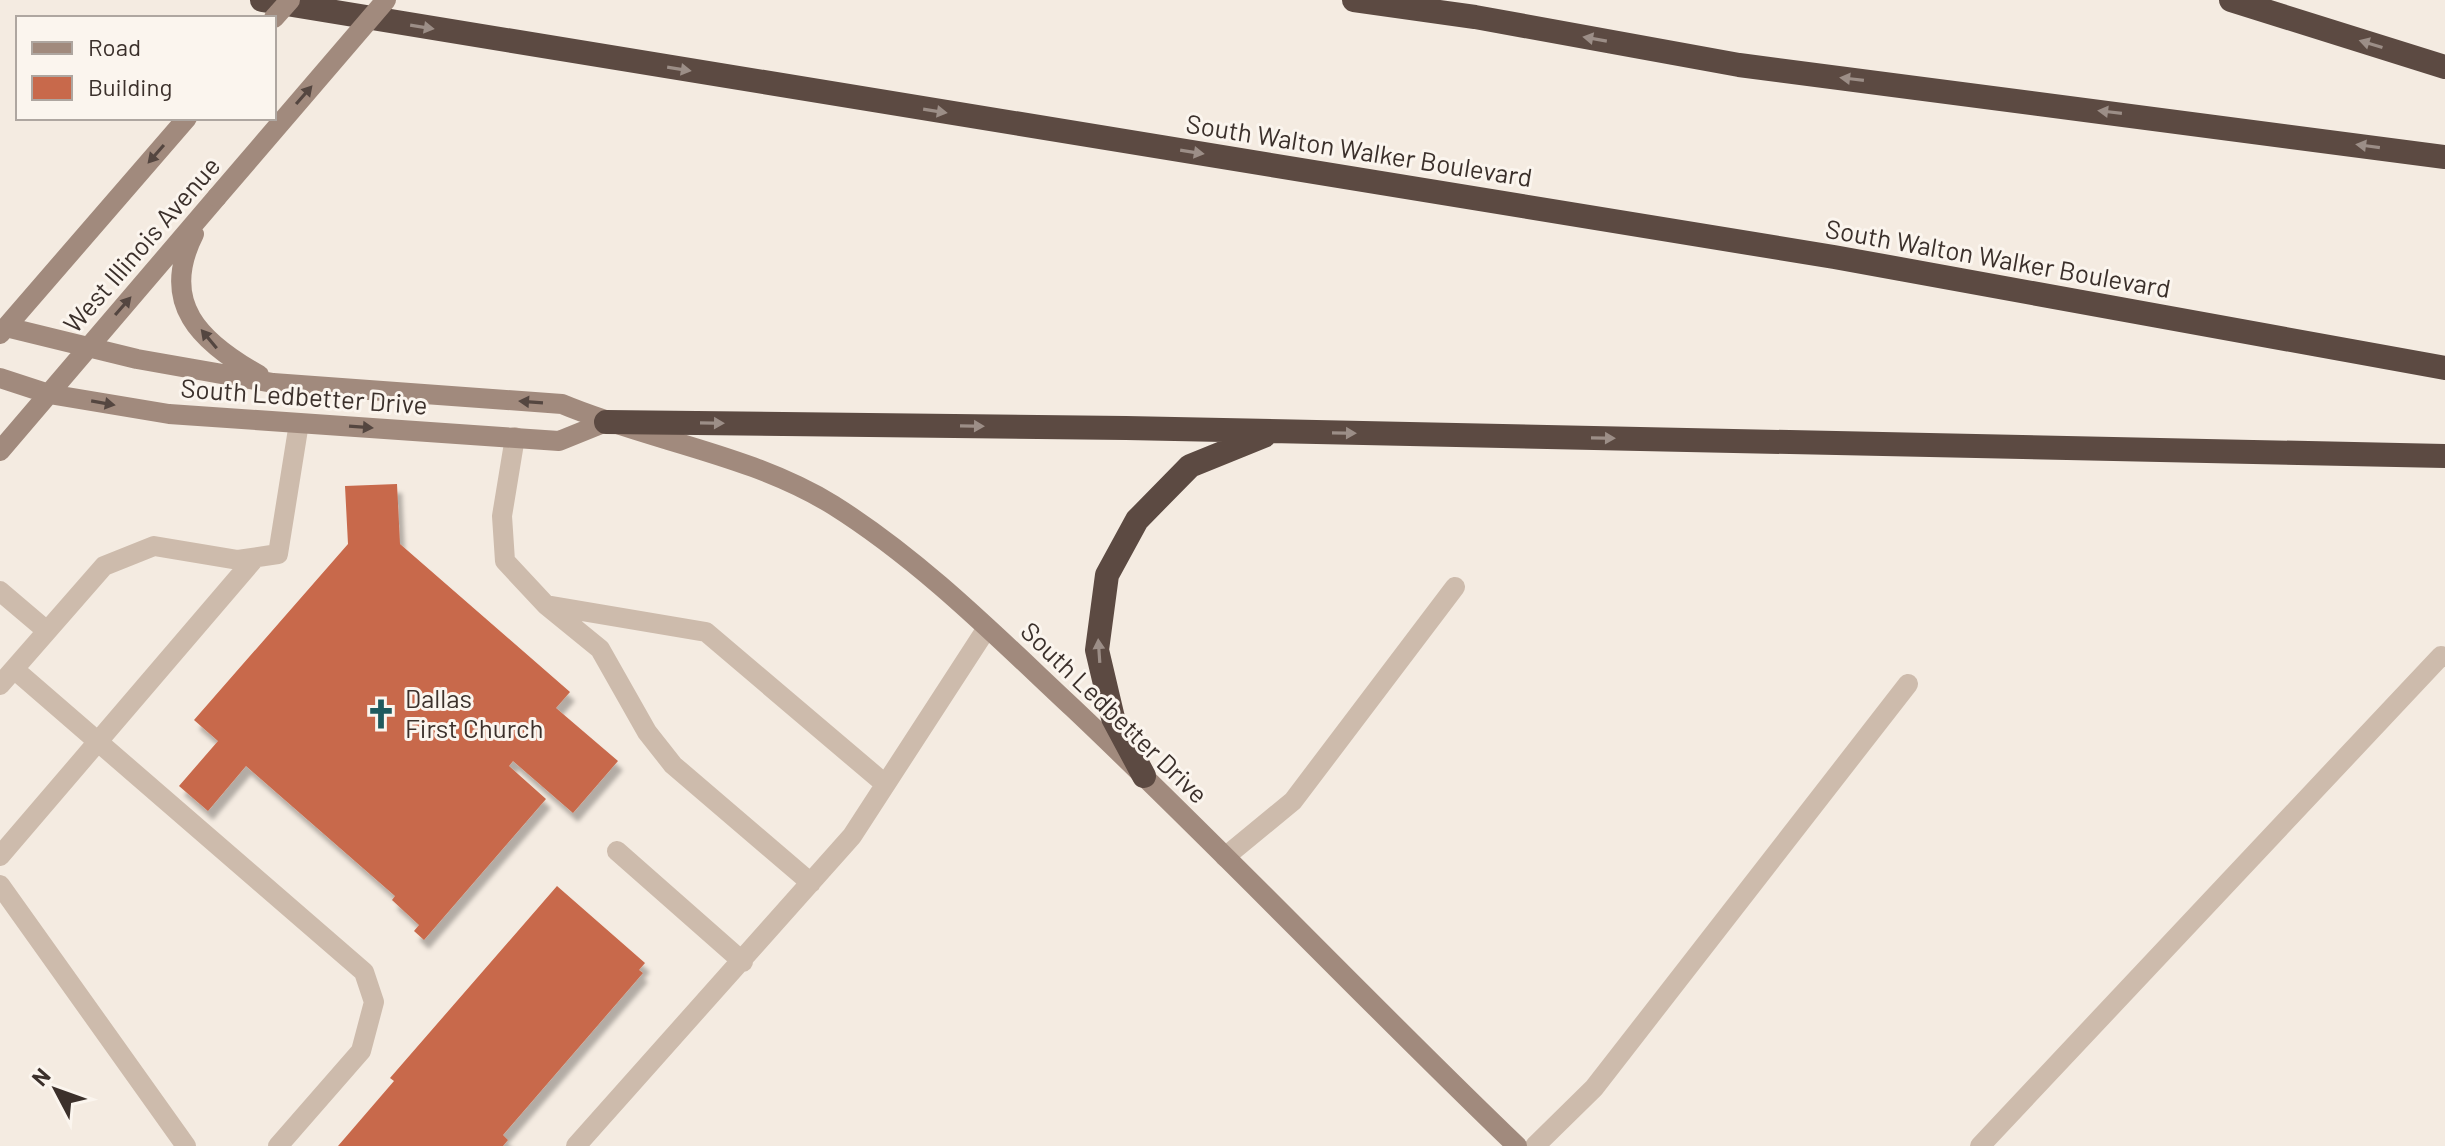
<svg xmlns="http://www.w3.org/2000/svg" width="2445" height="1146" font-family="Barlow,sans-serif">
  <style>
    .building { fill: #c8694b; filter: url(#shadow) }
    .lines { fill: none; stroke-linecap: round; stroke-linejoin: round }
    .lane { stroke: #cdbbac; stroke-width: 20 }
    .secondary { stroke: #a18a7d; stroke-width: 20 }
    .highway { stroke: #5c4a42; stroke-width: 24 }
    .secondary-bridge { stroke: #a18a7d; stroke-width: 20 }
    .oneway { fill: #9c8e87 }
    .oneway2 { fill: #544640 }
    .labels { text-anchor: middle; stroke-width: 6; stroke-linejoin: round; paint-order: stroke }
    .street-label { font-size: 26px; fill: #3b302b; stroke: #fbf5ee }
    .poi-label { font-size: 26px; fill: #3b302b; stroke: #fbf5ee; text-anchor: start }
  </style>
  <defs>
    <filter id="shadow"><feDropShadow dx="5" dy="9" stdDeviation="2" flood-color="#0004"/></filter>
  </defs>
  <rect width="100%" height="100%" fill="#f4ebe1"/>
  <path class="building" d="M397,484L400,544L570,692L556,708L618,761L573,813L513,761L509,766L546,799L424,940L414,931L419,925L392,900L395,896L246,766L208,811L179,786L218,741L194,720L348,544L345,486Z
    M557,886L645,963L639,970L643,973L503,1135L508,1140L503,1146H338L394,1081L390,1078Z"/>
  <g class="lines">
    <path class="lane" d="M515,437L502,516L505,561L546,605L600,649L647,732L673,765L811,883
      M0,591L47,631
      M546,605L706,632L885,784
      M14,669L364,972L374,1002L361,1051L278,1146
      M0,685L104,566L154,546L238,560L278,554L299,423
      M617,851L743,962
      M0,856L255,558
      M1225,857L1293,801L1455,587
      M0,885L186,1146
      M576,1146L852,836L987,628
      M1535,1146L1594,1088L1908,684
      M1980,1146L2441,656L2445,657"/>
    <path class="secondary" d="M194,234C159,303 200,342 259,375
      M6,327L137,359L273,383L562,404C650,441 750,454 833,505C922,561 997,637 1073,708C1224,851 1367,1002 1517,1146
      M0,334L187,118
      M0,378L49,394L169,414L559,441L606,422
      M0,451L217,197"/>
    <path class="highway" d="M262,0L1834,257L2445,368
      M1354,0L1475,17L1739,65L2445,157
      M2231,0L2445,67
      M606,422L1126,428L2445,456
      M1144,776L1113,718L1097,650L1107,575L1137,520L1190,466L1264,436"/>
    <path class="secondary-bridge" d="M274,18L290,0
      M217,197L386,0"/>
  </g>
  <defs><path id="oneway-solid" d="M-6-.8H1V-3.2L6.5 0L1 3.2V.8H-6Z" transform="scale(2)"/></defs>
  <g class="oneway">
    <use href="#oneway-solid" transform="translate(422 27) rotate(9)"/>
    <use href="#oneway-solid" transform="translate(1595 39) rotate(-170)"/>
    <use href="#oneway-solid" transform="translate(2371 44) rotate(-163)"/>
    <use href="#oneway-solid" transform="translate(679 69) rotate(9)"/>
    <use href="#oneway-solid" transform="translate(1852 79) rotate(-173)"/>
    <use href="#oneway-solid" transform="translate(935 111) rotate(9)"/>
    <use href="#oneway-solid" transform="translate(2110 112) rotate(-173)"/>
    <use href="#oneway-solid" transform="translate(2368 146) rotate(-172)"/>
    <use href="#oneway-solid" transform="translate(1192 152) rotate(9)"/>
    <use href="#oneway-solid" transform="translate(712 423) rotate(1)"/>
    <use href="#oneway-solid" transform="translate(972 426) rotate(1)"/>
    <use href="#oneway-solid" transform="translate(1344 433) rotate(1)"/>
    <use href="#oneway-solid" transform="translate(1603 438) rotate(1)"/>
    <use href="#oneway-solid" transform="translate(1099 651) rotate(-94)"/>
  </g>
  <g class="oneway2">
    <use href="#oneway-solid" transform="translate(304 95) rotate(-49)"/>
    <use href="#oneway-solid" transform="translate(156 154) rotate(131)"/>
    <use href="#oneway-solid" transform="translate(123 306) rotate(-49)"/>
    <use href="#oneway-solid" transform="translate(209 339) rotate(-130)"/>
    <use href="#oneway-solid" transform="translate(531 402) rotate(-176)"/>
    <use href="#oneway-solid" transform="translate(103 403) rotate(10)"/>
    <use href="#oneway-solid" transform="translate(361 427) rotate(4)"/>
  </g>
  <defs>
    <g id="church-bare" transform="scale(2.4)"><path d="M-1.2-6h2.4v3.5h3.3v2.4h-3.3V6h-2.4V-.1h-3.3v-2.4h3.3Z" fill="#1f5a5e" stroke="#fbf5ee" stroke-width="2.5" paint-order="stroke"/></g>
  </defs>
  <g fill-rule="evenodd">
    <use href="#church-bare" x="381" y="714"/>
  </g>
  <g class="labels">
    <g class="street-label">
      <text transform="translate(1359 151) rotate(9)" y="9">South Walton Walker Boulevard</text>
      <text transform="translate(142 245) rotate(-49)" y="9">West Illinois Avenue</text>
      <text transform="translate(1998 259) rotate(10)" y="9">South Walton Walker Boulevard</text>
      <text transform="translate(304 397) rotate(4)" y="9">South Ledbetter Drive</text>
      <text transform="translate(1114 713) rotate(44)" y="9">South Ledbetter Drive</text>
    </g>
    <g class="poi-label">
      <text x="405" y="708">Dallas<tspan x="405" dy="30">First Church</tspan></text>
    </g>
  </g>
  <rect x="16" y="16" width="260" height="104" fill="#fbf5ee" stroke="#aea6a0" stroke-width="2"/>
  <rect x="32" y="42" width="40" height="12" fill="#a18a7d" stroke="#aea6a0" stroke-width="2"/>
  <text x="88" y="56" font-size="24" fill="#3b302b">Road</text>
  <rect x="32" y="76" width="40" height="24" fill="#c8694b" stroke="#aea6a0" stroke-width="2"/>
  <text x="88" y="96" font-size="24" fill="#3b302b">Building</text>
  <g transform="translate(56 1090) rotate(311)" stroke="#fbf5ee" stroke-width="6" paint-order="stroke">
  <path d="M0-6L14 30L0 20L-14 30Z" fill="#3b302b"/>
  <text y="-12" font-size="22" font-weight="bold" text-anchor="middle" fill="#3b302b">N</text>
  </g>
</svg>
